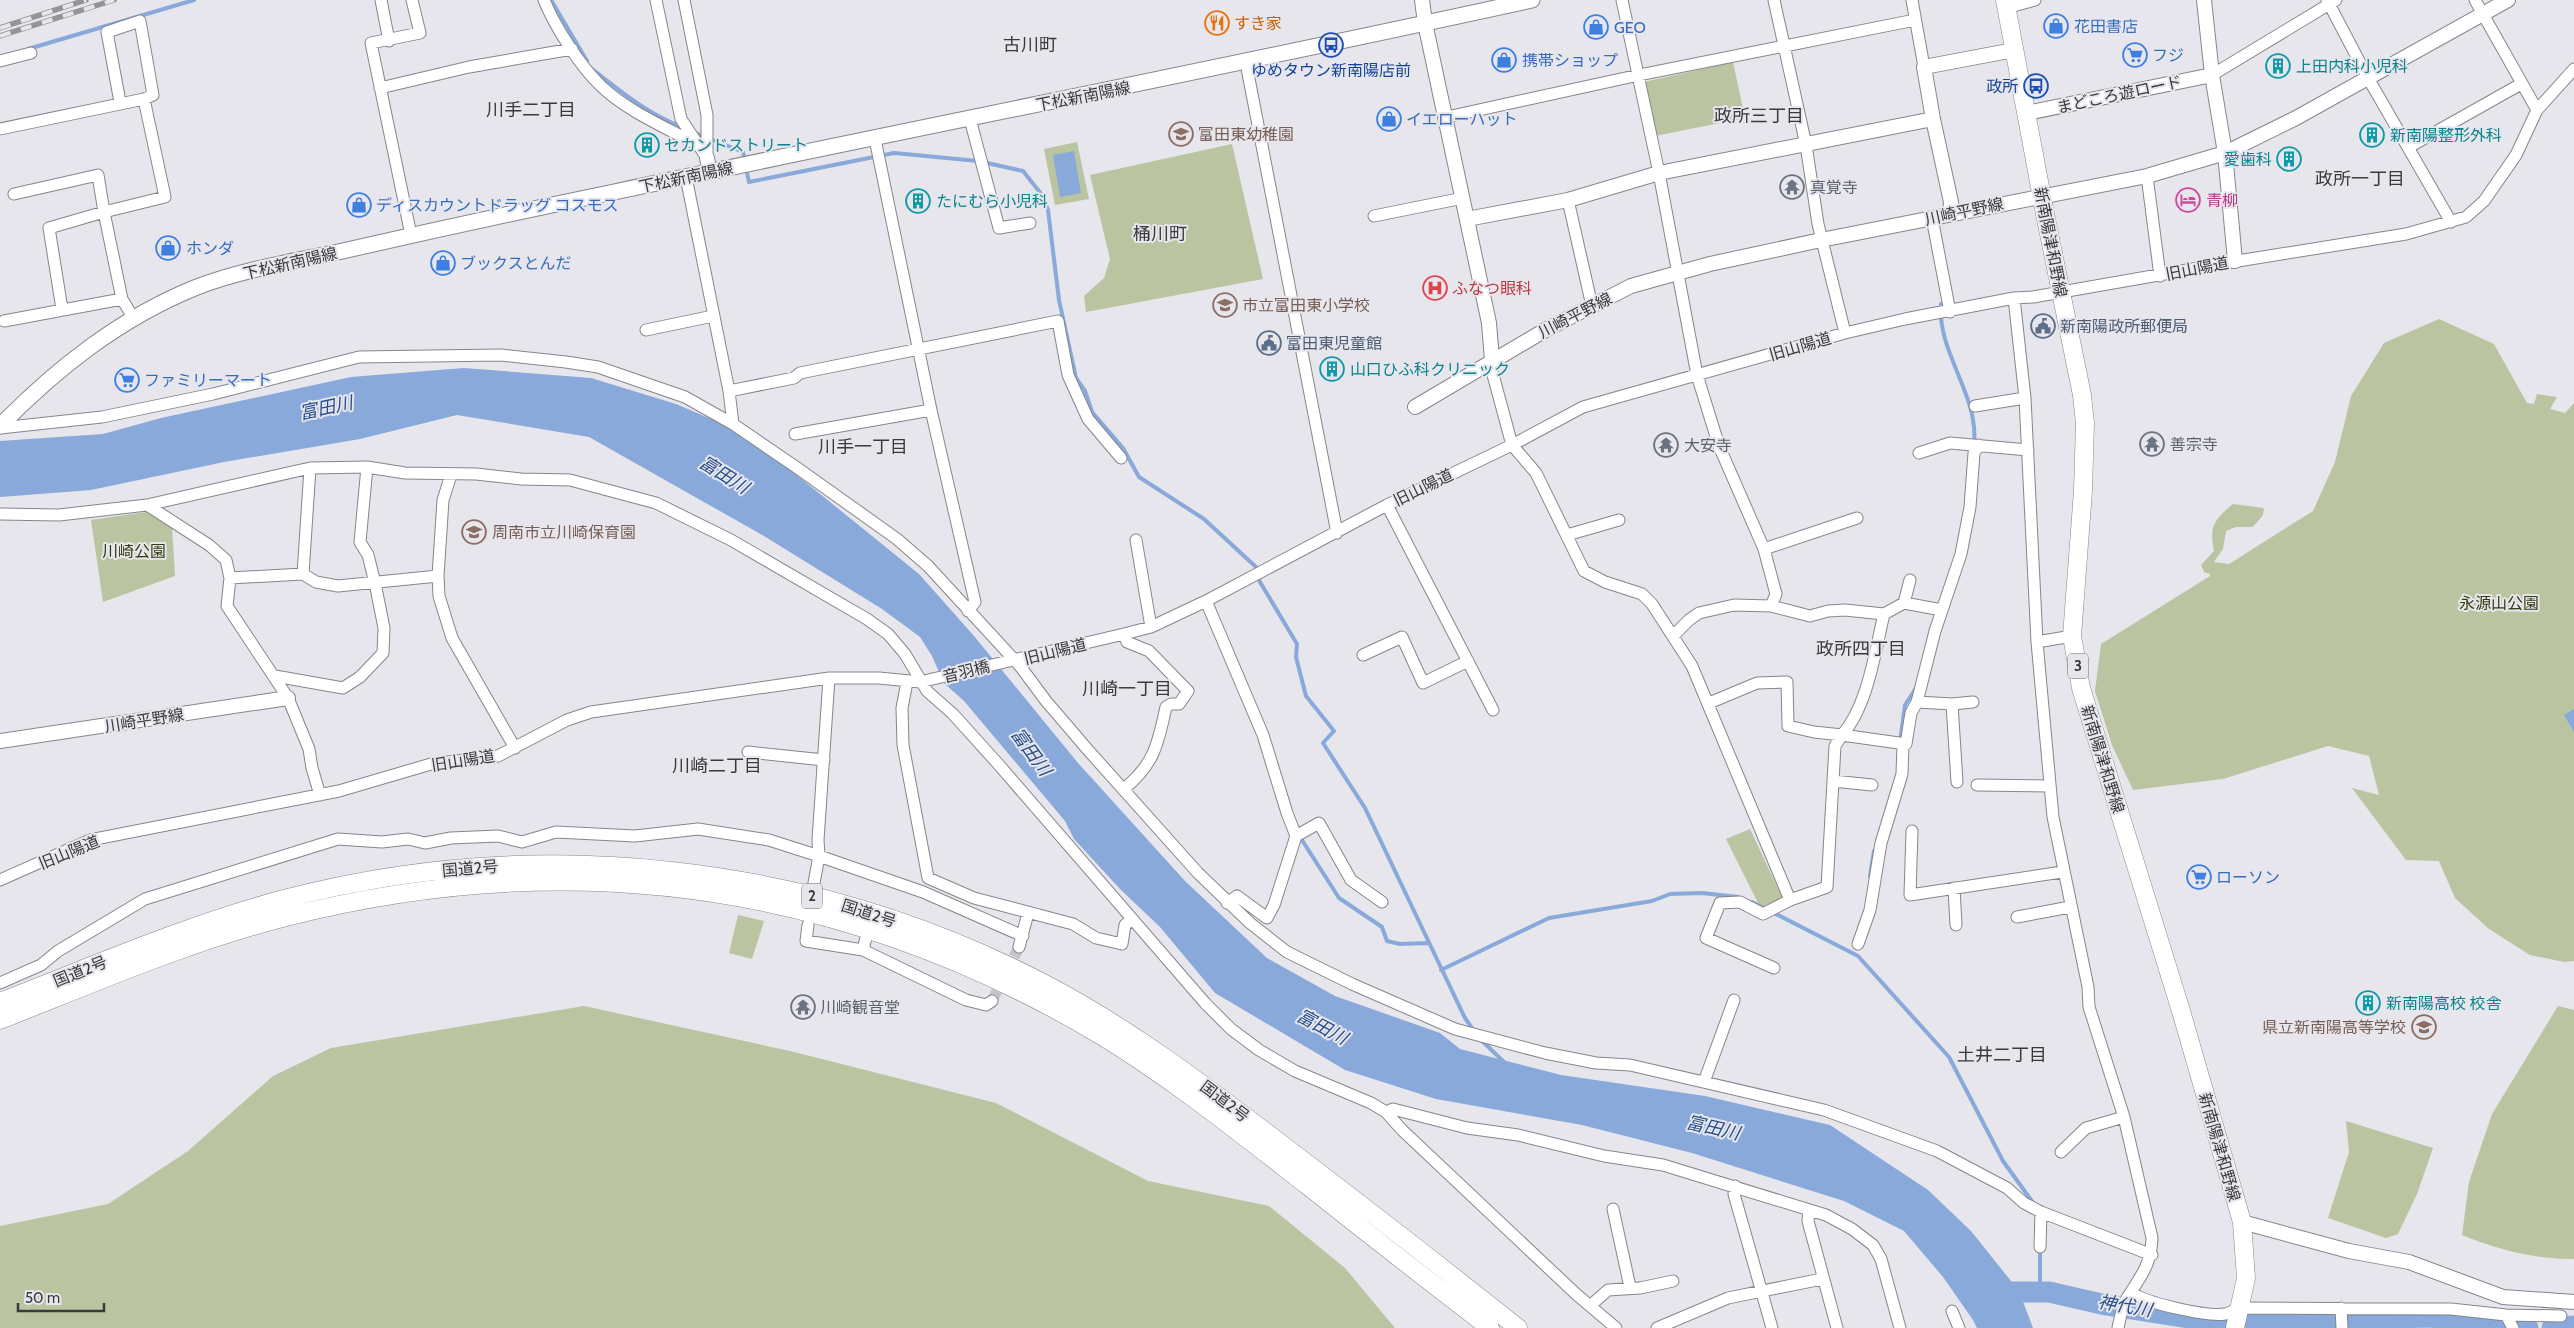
<svg xmlns="http://www.w3.org/2000/svg" width="2574" height="1328" font-family="Cabin,'Noto Sans JP',sans-serif">
  <style>
    .green { fill: #bac4a1 }
    .water { fill: #89a9da }
    .lines { fill: none; stroke-linecap: round; stroke-linejoin: round }
    .stream { stroke: #89a9da; stroke-width: 4 }
    .river { stroke: #89a9da; stroke-width: 21 }
    .minor-tunnel { stroke: #c4c4c9; stroke-width: 11; stroke-dasharray: 11 5.5; stroke-linecap: butt }
    .minor-casing { stroke: #86858b; stroke-width: 13 }
    .tertiary-casing { stroke: #86858b; stroke-width: 16 }
    .secondary-casing { stroke: #86858b; stroke-width: 17 }
    .primary-casing { stroke: #86858b; stroke-width: 19 }
    .trunk-casing { stroke: #86858b; stroke-width: 19 }
    .minor { stroke: #fff; stroke-width: 11 }
    .tertiary { stroke: #fff; stroke-width: 14 }
    .secondary { stroke: #fff; stroke-width: 15 }
    .primary { stroke: #fff; stroke-width: 18 }
    .trunk { stroke: #fff; stroke-width: 18 }
    .rail-casing { stroke: #949498; stroke-width: 5.5 }
    .rail { stroke: #e6e6ec; stroke-width: 4; stroke-dasharray: 11; stroke-linecap: butt }
    .labels { text-anchor: middle; stroke-width: 4; stroke-linejoin: round; paint-order: stroke }
    .shield { fill: #e6e6ec; stroke: #6e6e71; stroke-width: 1 }
    .shield-label { font-size: 15px; font-weight: bold; fill: #3a3a3c }
    .food-label { font-size: 16px; fill: #c56008; stroke: #e6e6ec; text-anchor: start }
    .shop-label { font-size: 16px; fill: #366cbe; stroke: #e6e6ec; text-anchor: start }
    .culture-label { font-size: 16px; fill: #0d838f; stroke: #e6e6ec; text-anchor: start }
    .transit-label { font-size: 16px; fill: #164399; stroke: #e6e6ec }
    .street-label { font-size: 16px; fill: #3a3a3c; stroke: #e6e6ec }
    .education-label { font-size: 16px; fill: #785e54; stroke: #e6e6ec; text-anchor: start }
    .worship-label { font-size: 16px; fill: #5b616d; stroke: #e6e6ec; text-anchor: start }
    .hotel-label { font-size: 16px; fill: #b23c85; stroke: #e6e6ec; text-anchor: start }
    .health-label { font-size: 16px; fill: #be3a42; stroke: #e6e6ec; text-anchor: start }
    .service-label { font-size: 16px; fill: #4e5e75; stroke: #e6e6ec; text-anchor: start }
    .park-label { font-size: 16px; fill: #333c0f; stroke: #e6e6ec }
    .neighbourhood-label { font-size: 18px; fill: #3a3a3c; stroke: #e6e6ec }
    .water-label { font-size: 18px; font-style: italic; fill: #274e8b; stroke: #e6e6ec }
  </style>
  <rect width="100%" height="100%" fill="#e6e6ec"/>
  <path class="green" d="M1733,62L1745,118L1655,136L1644,82Z
    M1077,142L1089,199L1055,205L1044,149Z
    M1232,144L1263,279L1086,312L1084,296L1104,278L1110,259L1090,175Z
    M2439,319L2494,344L2527,403L2534,404L2537,394L2557,397L2550,409L2565,413L2574,403V961L2564,962L2530,955L2489,929L2455,898L2439,861L2406,860L2352,788L2379,795L2369,756L2328,746L2223,779L2133,790L2112,745L2095,691L2101,644L2210,576V574L2204,572L2201,565L2214,551C2209,526 2214,520 2233,504L2264,508L2263,515L2253,527H2236L2226,531L2223,549L2214,562L2229,564L2313,511L2335,462L2351,396L2384,343Z
    M146,512L172,527L175,576L103,602L91,520Z
    M1750,829L1783,899L1760,907L1726,839Z
    M738,915L764,921L752,959L729,953Z
    M584,1006L790,1051L996,1103L1148,1181L1269,1206L1345,1268L1395,1328H0V1226L108,1204L188,1151L273,1076L331,1048Z
    M2558,1006L2574,1010V1259C2535,1259 2498,1250 2462,1235L2469,1182L2492,1114Z
    M2346,1121L2433,1148L2417,1194L2398,1234L2386,1238L2328,1218L2349,1152Z"/>
  <path class="water" d="M1074,151L1081,193L1060,197L1053,155Z
    M464,368L591,378L676,404L746,434L919,574L974,636L1078,763L1185,881L1267,958L1335,996L1440,1033L1460,1049L1561,1075L1705,1096L1830,1125L1928,1190L1971,1231L2019,1291L2033,1328H1977L1973,1320L1943,1277L1904,1231L1844,1201L1692,1153L1582,1125L1436,1099L1345,1070L1215,993L1160,927L1120,889L1074,839L1065,821L964,701L944,683L932,656L920,637L882,609L764,536L589,437L457,415L360,439L224,462L91,490L0,497V441L103,434L161,418L351,377Z
    M2574,709V732L2564,715Z"/>
  <g class="lines">
    <path class="stream" d="M551,0L587,61
      M28,49L194,0
      M592,69C621,92 648,114 682,127
      M693,132L743,152L745,161
      M746,168L749,182L894,153L978,161L1023,171L1042,195L1048,210L1059,300L1076,378L1085,391L1092,412L1123,448L1139,477L1204,519L1256,567L1260,582L1297,644L1296,657L1306,696L1334,731L1323,743L1365,808L1465,1018L1474,1031
      M1941,304C1937,353 1979,394 1974,444
      M1900,742L1905,705L1916,688
      M1302,840L1339,898L1382,927L1387,941L1400,944L1429,943
      M1870,876L1874,851
      M1752,902L1766,909
      M1772,912L1858,956L1949,1057L2003,1161L2034,1204
      M1441,970L1549,918L1652,901L1670,894L1702,893L1738,897
      M1480,1039L1504,1062
      M2040,1292V1249"/>
    <path class="river" d="M1993,1284L2007,1292H2049L2106,1305L2221,1323L2429,1317L2528,1328
      M2552,1328L2574,1326"/>
    <path class="minor-tunnel" d="M992,1001L1019,947"/>
    <g class="minor-casing">
      <path id="minor" d="M381,0L389,41
        M544,0C555,27 580,66 601,86C627,111 665,127 696,144
        M656,0L681,119L707,158
        M684,0L707,115V158
        M1622,0L1659,173L1697,375L1719,446L1764,549L1776,594L1771,606
        M1774,0L1806,145L1818,224L1845,333
        M1912,0L1924,67
        M2327,0L2368,78L2451,222
        M2475,0L2537,110
        M2006,8L2035,0
        M0,61L31,53
        M1246,63L1337,533
        M2212,75L2336,0
        M380,88L469,67L572,49
        M1447,117L1639,75L1915,20
        M970,119L999,228L1030,223
        M0,129L144,99L153,95L140,21L107,32L120,102
        M875,139L931,410L975,602L968,611
        M2409,147L2521,84
        M2147,176L2160,276
        M686,177L729,391L733,424
        M14,194L98,175L104,212L49,228L62,309
        M1568,200L1592,306
        M1374,216L1463,198
        M1932,218L1950,312
        M411,235L371,43L420,33L412,0
        M2014,298L2025,398L2037,642L2053,817L2088,987L2089,1007L2124,1117L2152,1238C2151,1265 2141,1276 2127,1298C2122,1306 2120,1319 2118,1328
        M134,319L122,299L104,212L165,197L144,99
        M4,321L122,299
        M646,330L713,316
        M1492,360V371L1512,445L1536,473L1584,571L1605,582L1642,594L1652,604L1692,666L1790,900
        M729,391L794,378L800,373L1058,321L1068,375L1088,419L1121,458
        M1975,406L2025,398
        M0,428L102,417L213,394L359,357L501,355L566,362L598,367L685,397L733,424L796,467L897,539L928,566L1020,666L1046,701L1088,750L1198,873L1250,923L1287,952L1352,984L1455,1029L1545,1053L1596,1063L1630,1065L1824,1110L1937,1151L2007,1188L2024,1203L2041,1212L2152,1255
        M795,434L931,410
        M1919,453L1950,443L2028,450
        M451,475L443,500L438,576L439,596L452,638L515,748
        M147,505L209,545L226,560L230,578L227,606L288,698L309,749L312,768L320,795
        M1387,505L1493,710
        M0,514L59,515L147,505L310,468L367,467L405,473L476,474L521,479L570,480L656,503L731,540L867,619L888,634L905,654L927,691L953,714L999,765L1205,1003L1231,1029L1259,1050L1295,1071L1371,1103L1386,1112L1402,1130L1576,1294L1616,1328
        M1567,535L1619,520
        M1136,540L1151,627
        M1764,549L1857,518
        M303,574L310,468
        M230,578L303,574L316,582L338,586L438,576
        M1206,601L1263,735L1287,813L1296,836L1274,905L1267,918L1237,896L1227,903
        M1904,603L1910,580
        M1884,614L1904,603L1942,610
        M1124,634L1127,642L1149,651L1188,691L1179,704H1171L1166,707C1158,743 1155,763 1125,788
        M1673,636L1689,620L1699,613L1734,605L1771,606L1810,616L1828,611L1845,610L1884,614C1875,651 1868,706 1842,735L1814,732L1788,726L1787,682L1757,683L1709,703
        M2037,642L2072,636
        M1363,655L1402,637L1423,683L1468,661
        M275,676L343,688L360,677L383,653L384,628L375,583L368,555L360,542L367,467
        M907,682L902,708L903,745L928,878L974,898L1073,924L1096,938L1122,944L1125,925L1132,919
        M1917,702L1935,631L1961,554L1970,507L1974,453L1979,445
        M1952,704L1973,702
        M748,752L824,760
        M1833,781L1872,785
        M1977,785L2050,786
        M1912,831L1910,895L2062,872
        M1296,836L1319,823L1351,880L1382,902
        M0,880L90,840L339,791L431,764L498,756L567,720L591,712L829,678H879L920,682L1124,634L1151,627L1206,601L1387,505L1512,445L1583,407L1845,333L1905,319L2014,298L2033,297L2244,260L2406,234L2466,217L2484,201L2516,155L2537,110L2574,69
        M814,883L819,856L818,840L829,678
        M1954,888L1956,925
        M2017,917L2070,907
        M808,925L806,941L863,950L868,929
        M1858,944L1870,910L1881,843L1902,774L1903,744
        M1019,947L1028,913
        M863,950L966,1000L986,1005L992,1001
        M1774,968L1706,938L1720,903L1740,902L1763,914L1790,900L1827,887L1835,746L1842,735L1906,744L1911,713L1917,702L1952,704L1957,782
        M0,983L41,965L58,951L145,899L338,839L382,842L408,839L425,843L451,838L498,836L522,842L556,832L635,836L698,829L769,840L819,856L923,892L1023,936
        M1704,1082L1734,1000
        M1386,1112L1393,1109L1467,1128L1518,1135L1604,1156L1663,1165L1826,1215L1852,1229L1873,1245L1881,1259L1900,1328
        M2061,1152L2086,1128L2124,1117
        M1735,1186L1734,1194L1772,1328
        M1613,1209L1630,1287
        M1809,1210L1808,1221L1837,1328
        M2040,1247L2041,1212
        M2132,1292C2143,1303 2209,1317 2225,1314C2230,1313 2235,1310 2239,1308L2451,1309L2506,1315L2561,1316
        M1591,1305L1608,1290L1640,1288L1673,1281
        M2341,1308L2342,1328
        M1952,1311L1959,1328
        M2506,1315L2513,1328
        M1657,1328L1728,1298L1822,1279"/>
    </g>
    <g class="tertiary-casing">
      <path id="tertiary" d="M1422,0L1425,23L1489,323L1492,360
        M2204,0L2212,75L2225,153L2235,261
        M2027,113L2212,75
        M707,158L710,172
        M1950,214L1951,202L1933,119L1924,67L2014,50
        M1467,219L1568,200L1659,173L1933,119
        M1415,407L1547,329L1631,286L1710,264L1821,240L2147,176L2225,153L2296,118L2508,0
        M0,741L288,698
        M2242,1222L2349,1251L2409,1262L2503,1297L2574,1302"/>
    </g>
    <g class="secondary-casing">
      <path id="secondary" d="M0,426C57,368 120,318 197,287C241,270 291,262 338,252C430,231 522,211 614,192C920,127 1227,67 1532,0"/>
    </g>
    <g class="primary-casing">
      <path id="primary" d="M2005,0L2046,219L2082,395L2085,423L2083,491L2072,636L2081,688L2181,1011L2242,1222L2246,1278L2235,1328"/>
    </g>
    <g class="trunk-casing">
      <path id="trunk" d="M0,1002C93,966 187,925 284,899C537,833 811,862 1043,983C1128,1027 1204,1085 1280,1143C1360,1204 1439,1265 1518,1328
        M0,1020C94,983 188,942 286,917C574,844 847,884 1102,1036C1174,1080 1241,1134 1308,1186C1368,1234 1429,1281 1490,1328"/>
    </g>
    <use href="#minor" class="minor"/>
    <use href="#tertiary" class="tertiary"/>
    <use href="#secondary" class="secondary"/>
    <use href="#primary" class="primary"/>
    <use href="#trunk" class="trunk"/>
    <g class="rail-casing">
      <path id="rail" d="M0,28L86,0
        M0,36L114,0"/>
    </g>
    <use href="#rail" class="rail"/>
  </g>
  <defs>
    <g id="restaurant-ring" transform="scale(1.25)"><circle r="9.5" fill="#e6e6ec" stroke="#e8710a" stroke-width="1.5"/><path d="M-5-6h1v4h1v-4h1v4h1v-4h1v5L-1.5 .5V6h-2V.5L-5-1ZM5-6V6H3V1.5H1.5Q1.5-4 5-6Z" fill="#e8710a"/></g>
    <g id="shop-ring" transform="scale(1.25)"><circle r="9.5" fill="#e6e6ec" stroke="#3f7fe0" stroke-width="1.5"/><path d="M-5-2.5h2.3a2.7 3.5 0 0 1 5.4 0H5L5.5 6h-11ZM-1.5-2.5h3a1.5 2.3 0 0 0-3 0Z" fill="#3f7fe0"/></g>
    <g id="bus-ring" transform="scale(1.25)"><circle r="9.5" fill="#e6e6ec" stroke="#1a4fb4" stroke-width="1.5"/><path d="M-5-6H5V4H4V6H2V4H-2V6H-4V4H-5ZM-3.5-4V0h7V-4ZM-3.5 1.2v1.5H-2V1.2ZM2 1.2v1.5H3.5V1.2Z" fill="#1a4fb4"/></g>
    <g id="supermarket-ring" transform="scale(1.25)"><circle r="9.5" fill="#e6e6ec" stroke="#3f7fe0" stroke-width="1.5"/><path d="M-6-5.5h2.5l.6 2H6L4.5 2H-2.5L-4.4-4H-6ZM-1.5 3.2a1.3 1.3 0 1 0 .1 0ZM3 3.2a1.3 1.3 0 1 0 .1 0Z" fill="#3f7fe0"/></g>
    <g id="building-ring" transform="scale(1.25)"><circle r="9.5" fill="#e6e6ec" stroke="#0f9aa8" stroke-width="1.5"/><path d="M-4-6H4V6H1V3H-1V6H-4ZM-2.5-4.3h1.7v1.8h-1.7ZM.8-4.3h1.7v1.8H.8ZM-2.5-1h1.7V.8h-1.7ZM.8-1h1.7V.8H.8Z" fill="#0f9aa8"/></g>
    <g id="school-ring" transform="scale(1.25)"><circle r="9.5" fill="#e6e6ec" stroke="#8d6e63" stroke-width="1.5"/><path d="M0-5L7-2L0 1L-7-2ZM-4 1L0 2.5L4 1V4Q0 6-4 4Z" fill="#8d6e63"/></g>
    <g id="temple-ring" transform="scale(1.25)"><circle r="9.5" fill="#e6e6ec" stroke="#6b7280" stroke-width="1.5"/><path d="M0-6L5-2H3V0L6.5 2.5H4V6H1.5V3h-3V6H-4V2.5H-6.5L-3 0V-2H-5Z" fill="#6b7280"/></g>
    <g id="hotel-ring" transform="scale(1.25)"><circle r="9.5" fill="#e6e6ec" stroke="#d1479c" stroke-width="1.5"/><path d="M-6-4.5h1.5V1H6V5H4.5V3h-9V5H-6ZM-4 0a1.8 1.8 0 1 1 3.6 0ZM.5 0V-2.5h3Q6-2.5 6 0Z" fill="#d1479c"/></g>
    <g id="hospital-ring" transform="scale(1.25)"><circle r="9.5" fill="#e6e6ec" stroke="#e0444e" stroke-width="1.5"/><path d="M-5-5h3v3.5h4V-5h3V5h-3V1.5h-4V5h-3Z" fill="#e0444e"/></g>
    <g id="civic-ring" transform="scale(1.25)"><circle r="9.5" fill="#e6e6ec" stroke="#5c6f8a" stroke-width="1.5"/><path d="M-.6-6.5H3V-4.5H.6V-3L4-1V1h2V6H-6V1h2V-1L-.6-3ZM-1.2 2.5V6h2.4V2.5Z" fill="#5c6f8a"/></g>
  </defs>
  <g fill-rule="evenodd">
    <use href="#restaurant-ring" x="1217" y="23"/>
    <use href="#shop-ring" x="2056" y="26"/>
    <use href="#shop-ring" x="1596" y="27"/>
    <use href="#bus-ring" x="1331" y="45"/>
    <use href="#supermarket-ring" x="2135" y="55"/>
    <use href="#shop-ring" x="1504" y="60"/>
    <use href="#building-ring" x="2278" y="66"/>
    <use href="#bus-ring" x="2036" y="86"/>
    <use href="#shop-ring" x="1389" y="119"/>
    <use href="#school-ring" x="1181" y="134"/>
    <use href="#building-ring" x="2372" y="135"/>
    <use href="#building-ring" x="647" y="145"/>
    <use href="#building-ring" x="2289" y="159"/>
    <use href="#temple-ring" x="1792" y="187"/>
    <use href="#hotel-ring" x="2188" y="200"/>
    <use href="#building-ring" x="918" y="201"/>
    <use href="#shop-ring" x="359" y="205"/>
    <use href="#shop-ring" x="168" y="248"/>
    <use href="#shop-ring" x="443" y="263"/>
    <use href="#hospital-ring" x="1435" y="288"/>
    <use href="#school-ring" x="1225" y="305"/>
    <use href="#civic-ring" x="2043" y="326"/>
    <use href="#civic-ring" x="1269" y="343"/>
    <use href="#building-ring" x="1332" y="369"/>
    <use href="#supermarket-ring" x="127" y="380"/>
    <use href="#temple-ring" x="2152" y="444"/>
    <use href="#temple-ring" x="1666" y="445"/>
    <use href="#school-ring" x="474" y="532"/>
    <use href="#supermarket-ring" x="2199" y="877"/>
    <use href="#building-ring" x="2368" y="1003"/>
    <use href="#temple-ring" x="803" y="1007"/>
    <use href="#school-ring" x="2424" y="1027"/>
  </g>
  <g class="labels">
    <g class="shield">
      <rect x="2068" y="653.5" width="20" height="25" rx="4"/>
      <rect x="802" y="883.5" width="20" height="25" rx="4"/>
    </g>
    <g class="shield-label">
      <text x="2078" y="671">3</text>
      <text x="812" y="901">2</text>
    </g>
    <g class="food-label">
      <text x="1234" y="29">すき家</text>
    </g>
    <g class="shop-label">
      <text x="2074" y="32">花田書店</text>
      <text x="1614" y="33">GEO</text>
      <text x="2152" y="61">フジ</text>
      <text x="1522" y="66">携帯ショップ</text>
      <text x="1406" y="125">イエローハット</text>
      <text x="376" y="211">ディスカウントドラッグ コスモス</text>
      <text x="186" y="254">ホンダ</text>
      <text x="460" y="269">ブックスとんだ</text>
      <text x="144" y="386">ファミリーマート</text>
      <text x="2216" y="883">ローソン</text>
    </g>
    <g class="culture-label">
      <text x="2296" y="72">上田内科小児科</text>
      <text x="2390" y="141">新南陽整形外科</text>
      <text x="664" y="151">セカンドストリート</text>
      <text x="2272" y="165" text-anchor="end">愛歯科</text>
      <text x="936" y="207">たにむら小児科</text>
      <text x="1350" y="375">山口ひふ科クリニック</text>
      <text x="2386" y="1009">新南陽高校 校舎</text>
    </g>
    <g class="transit-label">
      <text x="1331" y="76">ゆめタウン新南陽店前</text>
      <text x="2018" y="92" text-anchor="end">政所</text>
    </g>
    <g class="street-label">
      <text transform="translate(2119 94) rotate(-12)" y="6">まどころ遊ロード</text>
      <text transform="translate(1083 96) rotate(-11)" y="6">下松新南陽線</text>
      <text transform="translate(686 177) rotate(-12)" y="6">下松新南陽線</text>
      <text transform="translate(1964 211) rotate(-12)" y="6">川崎平野線</text>
      <text transform="translate(2051 242) rotate(79)" y="6">新南陽津和野線</text>
      <text transform="translate(290 263) rotate(-13)" y="6">下松新南陽線</text>
      <text transform="translate(2197 268) rotate(-11)" y="6">旧山陽道</text>
      <text transform="translate(1575 315) rotate(-27)" y="6">川崎平野線</text>
      <text transform="translate(1800 346) rotate(-16)" y="6">旧山陽道</text>
      <text transform="translate(1423 487) rotate(-26)" y="6">旧山陽道</text>
      <text transform="translate(1055 651) rotate(-14)" y="6">旧山陽道</text>
      <text transform="translate(966 671) rotate(-14)" y="6">音羽橋</text>
      <text transform="translate(144 720) rotate(-9)" y="6">川崎平野線</text>
      <text transform="translate(2103 759) rotate(73)" y="6">新南陽津和野線</text>
      <text transform="translate(463 760) rotate(-9)" y="6">旧山陽道</text>
      <text transform="translate(69 852) rotate(-22)" y="6">旧山陽道</text>
      <text transform="translate(470 868) rotate(-5)" y="6">国道2号</text>
      <text transform="translate(869 913) rotate(18)" y="6">国道2号</text>
      <text transform="translate(80 971) rotate(-22)" y="6">国道2号</text>
      <text transform="translate(1225 1101) rotate(37)" y="6">国道2号</text>
      <text transform="translate(2220 1147) rotate(74)" y="6">新南陽津和野線</text>
    </g>
    <g class="education-label">
      <text x="1198" y="140">富田東幼稚園</text>
      <text x="1242" y="311">市立富田東小学校</text>
      <text x="492" y="538">周南市立川崎保育園</text>
      <text x="2406" y="1033" text-anchor="end">県立新南陽高等学校</text>
    </g>
    <g class="worship-label">
      <text x="1810" y="193">真覚寺</text>
      <text x="2170" y="450">善宗寺</text>
      <text x="1684" y="451">大安寺</text>
      <text x="820" y="1013">川崎観音堂</text>
    </g>
    <g class="hotel-label">
      <text x="2206" y="206">青柳</text>
    </g>
    <g class="health-label">
      <text x="1452" y="294">ふなつ眼科</text>
    </g>
    <g class="service-label">
      <text x="2060" y="332">新南陽政所郵便局</text>
      <text x="1286" y="349">富田東児童館</text>
    </g>
    <g class="park-label">
      <text x="134" y="557">川崎公園</text>
      <text x="2499" y="609">永源山公園</text>
    </g>
    <g class="neighbourhood-label">
      <text x="1030" y="51">古川町</text>
      <text x="531" y="116">川手二丁目</text>
      <text x="1759" y="122">政所三丁目</text>
      <text x="2360" y="185">政所一丁目</text>
      <text x="1160" y="240">桶川町</text>
      <text x="863" y="453">川手一丁目</text>
      <text x="1861" y="655">政所四丁目</text>
      <text x="1127" y="695">川崎一丁目</text>
      <text x="717" y="772">川崎二丁目</text>
      <text x="2002" y="1061">土井二丁目</text>
    </g>
    <g class="water-label">
      <text transform="translate(326 408) rotate(-12)" y="6">富田川</text>
      <text transform="translate(724 475) rotate(32)" y="6">富田川</text>
      <text transform="translate(1031 752) rotate(54)" y="6">富田川</text>
      <text transform="translate(1322 1027) rotate(28)" y="6">富田川</text>
      <text transform="translate(1713 1128) rotate(13)" y="6">富田川</text>
      <text transform="translate(2125 1306) rotate(10)" y="6">神代川</text>
    </g>
  </g>
  <path d="M18 1303v8h86v-8" fill="none" stroke="#3a3a3c" stroke-width="2.5"/>
  <text x="25" y="1303" font-size="15" fill="#3a3a3c" stroke="#e6e6ec" stroke-width="4" paint-order="stroke">50 m</text>
</svg>
